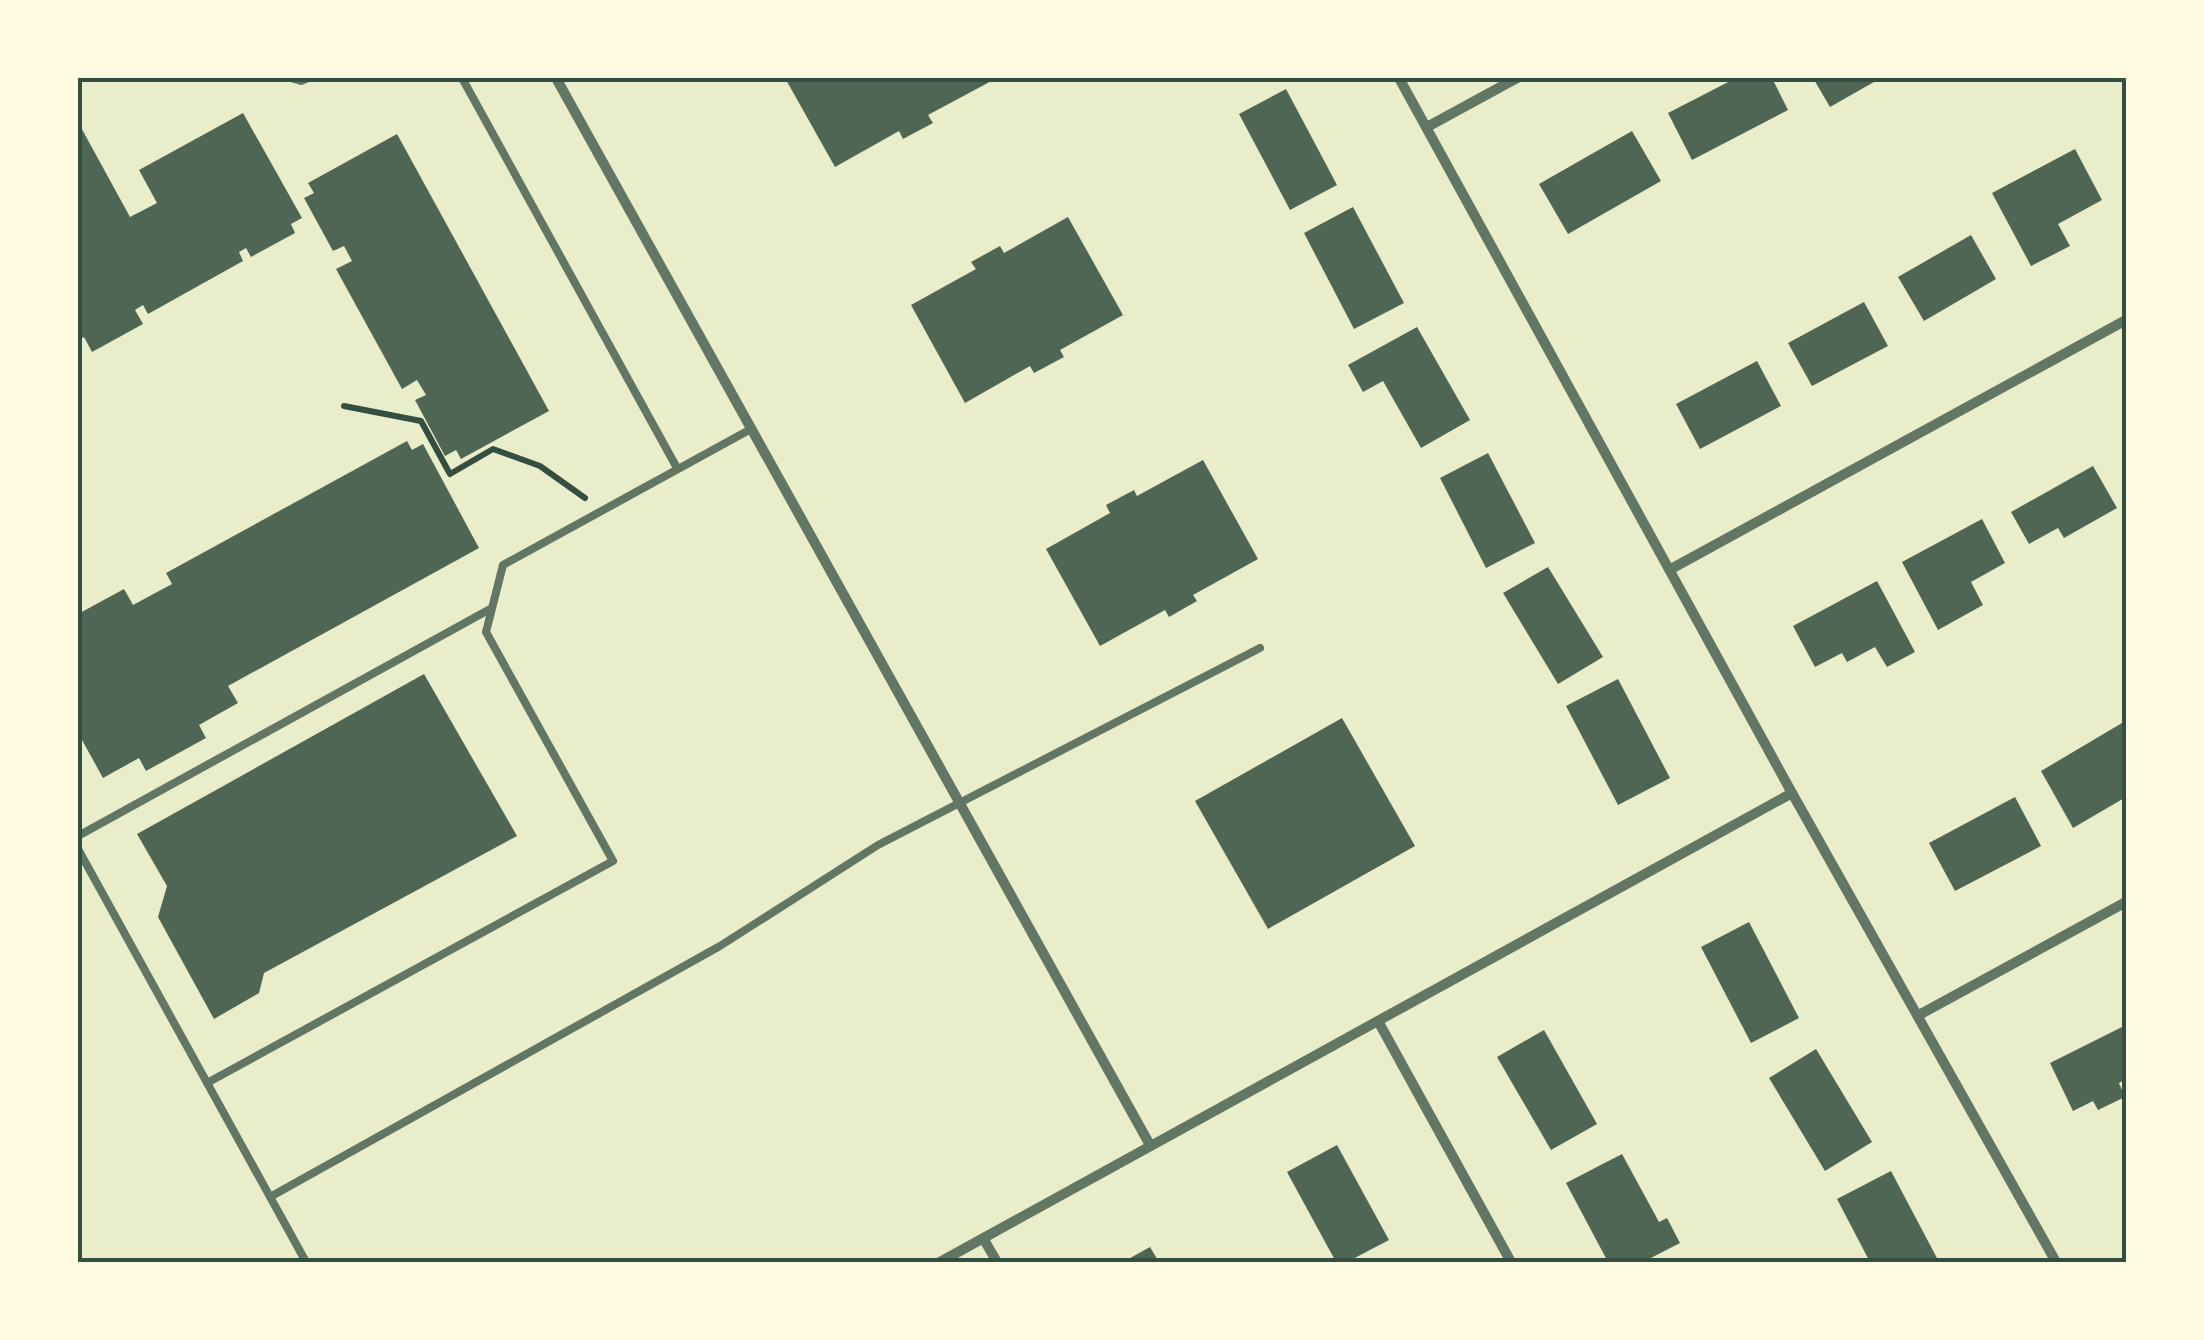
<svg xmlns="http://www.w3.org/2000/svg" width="2204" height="1340" font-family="'IBM Plex Serif',serif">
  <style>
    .building { fill: #4f6655 }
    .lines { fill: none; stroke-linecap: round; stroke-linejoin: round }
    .path { stroke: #344e41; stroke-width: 6 }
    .service { stroke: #617663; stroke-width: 8 }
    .minor { stroke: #617663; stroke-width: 10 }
    .neatline { fill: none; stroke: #344e41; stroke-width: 4 }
  </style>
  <rect width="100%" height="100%" fill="#e9edc9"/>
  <path class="building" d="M785,78H997L928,115L933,123L903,139L899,131L835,167Z
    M1736,78H1772L1788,110L1692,160L1668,113Z
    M1813,78H1881L1830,107Z
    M1286,89L1337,185L1290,210L1239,114Z
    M243,113L302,218L291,224L295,233L251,257L246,248L239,252L243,261L148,314L143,305L135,310L143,324L92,352L84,337L78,340V122L130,217L157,203L139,170Z
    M1632,131L1661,181L1568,234L1539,184Z
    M397,134L549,411L461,459L456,450L445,456L415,400L426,395L417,380L402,389L336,269L352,261L344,246L333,251L304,198L314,193L308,183Z
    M2075,149L2102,200L2058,224L2070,246L2031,266L1992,193Z
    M1353,207L1404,303L1354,329L1304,233Z
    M1068,217L1123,315L1060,350L1064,357L1034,373L1030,366L965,403L911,305L976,269L971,262L1000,246L1004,253Z
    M1971,235L1996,279L1924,321L1898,277Z
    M1864,302L1888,346L1812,386L1788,343Z
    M1417,327L1470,420L1421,448L1383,381L1363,392L1348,365Z
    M1757,361L1781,406L1700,449L1676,404Z
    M407,441L412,450L423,444L479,548L228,686L238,703L199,725L206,738L146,771L139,758L103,778L82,740L78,742V614L124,589L133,605L172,584L166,573Z
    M1488,453L1535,543L1486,568L1440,478Z
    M1203,460L1258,559L1193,595L1197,601L1169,617L1165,610L1100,646L1046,549L1110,513L1106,505L1134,490L1137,496Z
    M2093,466L2117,508L2064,538L2058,528L2029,544L2011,512Z
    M1982,519L2005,563L1971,582L1983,605L1938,630L1902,562Z
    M1548,567L1603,657L1558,684L1503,593Z
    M1877,581L1915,652L1887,667L1875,647L1847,662L1842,653L1815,667L1793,626Z
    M424,674L517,836L264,973L259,993L214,1019L158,917L167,886L137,834Z
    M1618,679L1670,778L1618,805L1566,706Z
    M1342,718L1415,846L1268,929L1195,801Z
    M2122,723L2126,732V797L2073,828L2041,771Z
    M2015,797L2041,846L1955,891L1929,843Z
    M1749,922L1799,1018L1751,1043L1701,947Z
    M2126,1025V1079L2119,1083L2125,1097L2098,1110L2093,1101L2073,1111L2050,1063Z
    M1544,1030L1597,1124L1551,1150L1497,1057Z
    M1816,1049L1872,1142L1825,1171L1769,1078Z
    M1337,1145L1389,1240L1347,1262H1336L1287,1172Z
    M1622,1154L1659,1222L1667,1218L1680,1243L1643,1262H1608L1566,1183Z
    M1891,1171L1938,1260L1933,1262H1870L1837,1199Z
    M1150,1247L1159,1262H1123Z"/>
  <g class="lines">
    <path class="path" d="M344,406L421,421L450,474L493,449L540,466L585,498"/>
    <path class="service" d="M291,78L301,81L308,78
      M462,78L677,468
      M78,836L492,608
      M78,849L306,1262
      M207,1083L613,861L486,632L503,565L751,429
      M270,1197L720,946L878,845L1260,648"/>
    <path class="minor" d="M556,78L1150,1145
      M1399,78L1792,793L2056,1262
      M1427,127L1517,78
      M1671,569L2126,320
      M1919,1015L2126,902
      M1378,1021L1511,1262
      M983,1238L997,1262
      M940,1262L1792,793"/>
  </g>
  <rect width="2204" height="1340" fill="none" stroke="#fefae0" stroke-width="160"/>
  <rect x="80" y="80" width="2044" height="1180" class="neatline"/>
</svg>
